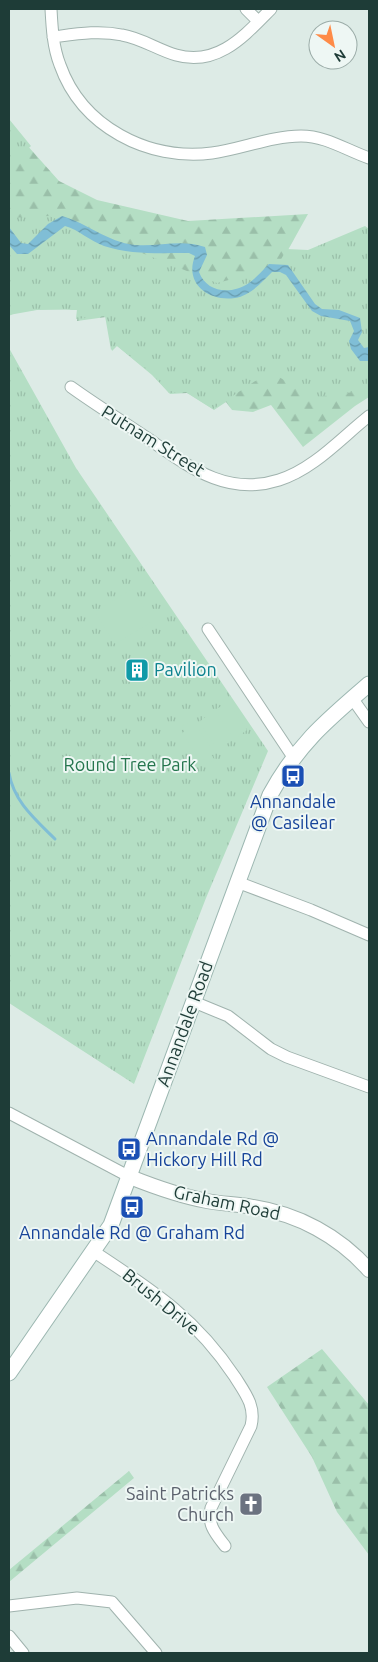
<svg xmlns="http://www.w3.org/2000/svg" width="378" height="1662" font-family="Ubuntu,sans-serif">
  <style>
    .forest { fill: url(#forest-firs) }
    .park { fill: url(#park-tufts) }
    .garden { fill: #b4dec4 }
    .water { fill: url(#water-waves) }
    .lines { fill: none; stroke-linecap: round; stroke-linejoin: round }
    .stream { stroke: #80bed6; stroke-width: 3 }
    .minor-casing { stroke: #a0b3ae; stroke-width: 13 }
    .tertiary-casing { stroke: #a0b3ae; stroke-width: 16 }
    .secondary-casing { stroke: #9cb7b1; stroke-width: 17 }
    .minor { stroke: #fff; stroke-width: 11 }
    .tertiary { stroke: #fff; stroke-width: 14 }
    .secondary { stroke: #fff; stroke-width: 15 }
    .labels { text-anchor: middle; stroke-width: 4; stroke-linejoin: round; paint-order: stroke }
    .street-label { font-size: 18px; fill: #1e3c37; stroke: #eef7f4 }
    .culture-label { font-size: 18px; fill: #0d838f; stroke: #eef7f4; text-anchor: start }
    .park-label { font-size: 18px; fill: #25764e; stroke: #eef7f4 }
    .transit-label { font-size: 18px; fill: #164399; stroke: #eef7f4 }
    .worship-label { font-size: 18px; fill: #5b616d; stroke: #eef7f4; text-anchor: end }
  </style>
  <defs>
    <pattern id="forest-firs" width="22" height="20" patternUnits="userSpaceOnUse" patternTransform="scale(1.25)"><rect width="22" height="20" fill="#b4dec4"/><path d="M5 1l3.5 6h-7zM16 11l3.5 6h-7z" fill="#9abfa9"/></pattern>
    <pattern id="park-tufts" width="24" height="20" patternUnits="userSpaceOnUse" patternTransform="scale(1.25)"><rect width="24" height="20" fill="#b4dec4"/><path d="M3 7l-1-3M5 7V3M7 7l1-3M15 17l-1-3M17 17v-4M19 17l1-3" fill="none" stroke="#9abfa9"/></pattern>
    <pattern id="water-waves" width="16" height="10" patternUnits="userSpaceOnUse" patternTransform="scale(1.25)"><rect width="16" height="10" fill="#80bed6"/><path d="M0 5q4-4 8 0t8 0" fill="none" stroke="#689cae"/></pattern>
  </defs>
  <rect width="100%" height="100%" fill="#ddebe6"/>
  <path class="forest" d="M9,125L59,181L97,200L188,221L308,214L288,250L309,251L369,229V397L355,406L303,447L271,405L253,412L232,410L226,402L214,410L187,393L170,394L152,375L117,346L112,351L106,317L77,321L78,310C60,310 22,307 9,316Z
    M322,1349L369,1405V1555L337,1512L312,1457L267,1387Z
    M129,1471L134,1478L9,1582V1570Z"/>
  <path class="park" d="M9,119L31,146L9,166Z
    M49,216L217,283L276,268L287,249L308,250L365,226L369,229V390L317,397L269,372L213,409L186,392L169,393L152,374L116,345L111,350L105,316L76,319L77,309L37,310L9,315V218Z
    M9,348L76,468L268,751L206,898L134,1084L9,1003Z"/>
  <path class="garden" d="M132,589L153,621L115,644L95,612Z
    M228,702L247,730L234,739L215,710Z
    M211,713L231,741L218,750L199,722Z
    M189,722L192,726L195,724L214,752L211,754L214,759L207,764L204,759L201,761L182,733L185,731L182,726Z"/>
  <path class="water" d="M62,216C87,223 107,242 135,245C159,247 181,239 205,247L207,255L199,272C207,293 231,295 249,283C256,278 263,270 269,264L288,265L315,304L322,309L339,310L360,318L362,332L358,340L364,348L369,347V361H360L351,349L349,341L354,331L350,321L321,316L312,311L286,275L280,272H272C262,282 250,296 235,298C208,302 184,283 195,256L189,253C160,253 131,255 104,246C90,241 79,230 65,226L28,254H17L9,245V227L21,243L28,244L48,224Z"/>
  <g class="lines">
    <path class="stream" d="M9,773C14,802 35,819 55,839"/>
    <g class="minor-casing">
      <path id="minor" d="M51,9C52,28 53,47 60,65C82,127 148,161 212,153C242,149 271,136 301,136C326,136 346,150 369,158
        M246,9L258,21
        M53,37C76,34 99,30 122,35C141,38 158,50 176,55C218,67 245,35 271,9
        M71,387C96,405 122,421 147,438C188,466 226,497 279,480C314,469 341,438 369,416
        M208,629L293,757
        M352,698L369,722
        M237,882L311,910L369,935
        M194,1002L228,1016L271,1049L287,1057L369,1087
        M9,1113L130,1177
        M93,1251C152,1290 195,1317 235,1377C245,1393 256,1406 251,1426L211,1508C207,1524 215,1533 225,1546
        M9,1606L77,1598L112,1602L156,1653
        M9,1636L23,1653"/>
    </g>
    <g class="tertiary-casing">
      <path id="tertiary" d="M130,1177C155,1187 180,1196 207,1201C222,1204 238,1204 253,1207C298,1214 339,1236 369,1270"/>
    </g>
    <g class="secondary-casing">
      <path id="secondary" d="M9,1373L111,1225L270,795C298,744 326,721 369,684"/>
    </g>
    <use href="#minor" class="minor"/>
    <use href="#tertiary" class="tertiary"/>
    <use href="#secondary" class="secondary"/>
  </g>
  <defs>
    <g id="building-square" transform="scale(1.25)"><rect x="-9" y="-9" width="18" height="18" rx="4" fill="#0f9aa8" stroke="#eef7f4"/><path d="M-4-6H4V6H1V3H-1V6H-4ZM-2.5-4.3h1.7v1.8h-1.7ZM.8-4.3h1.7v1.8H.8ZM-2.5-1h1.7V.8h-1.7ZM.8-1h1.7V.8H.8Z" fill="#fff"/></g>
    <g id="bus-square" transform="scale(1.25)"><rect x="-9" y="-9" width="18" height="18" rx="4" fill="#1a4fb4" stroke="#eef7f4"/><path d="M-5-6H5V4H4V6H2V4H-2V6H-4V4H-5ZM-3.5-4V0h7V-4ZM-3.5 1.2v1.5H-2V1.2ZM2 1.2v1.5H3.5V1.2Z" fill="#fff"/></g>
    <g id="church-square" transform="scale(1.25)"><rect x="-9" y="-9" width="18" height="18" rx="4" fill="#6b7280" stroke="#eef7f4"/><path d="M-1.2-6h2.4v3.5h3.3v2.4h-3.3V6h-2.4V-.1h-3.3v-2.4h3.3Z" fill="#fff"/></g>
  </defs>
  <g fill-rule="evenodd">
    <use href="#building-square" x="137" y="670"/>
    <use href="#bus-square" x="293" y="776"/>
    <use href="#bus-square" x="129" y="1149"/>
    <use href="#bus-square" x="132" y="1207"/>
    <use href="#church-square" x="251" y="1504"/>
  </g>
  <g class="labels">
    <g class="street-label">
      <text transform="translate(153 441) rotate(32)" y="6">Putnam Street</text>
      <text transform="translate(185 1024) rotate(-70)" y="6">Annandale Road</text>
      <text transform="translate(227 1203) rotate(12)" y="6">Graham Road</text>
      <text transform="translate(161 1302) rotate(39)" y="6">Brush Drive</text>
    </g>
    <g class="culture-label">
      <text x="154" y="676">Pavilion</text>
    </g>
    <g class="park-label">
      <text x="130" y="771">Round Tree Park</text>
    </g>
    <g class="transit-label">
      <text x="293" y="808">Annandale<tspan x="293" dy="21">@ Casilear</tspan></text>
      <text x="146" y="1145" text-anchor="start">Annandale Rd @<tspan x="146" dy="21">Hickory Hill Rd</tspan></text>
      <text x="132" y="1239">Annandale Rd @ Graham Rd</text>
    </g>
    <g class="worship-label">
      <text x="234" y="1500">Saint Patricks<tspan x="234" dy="21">Church</tspan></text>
    </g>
  </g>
  <rect width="378" height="1662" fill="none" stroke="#1e3c37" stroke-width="20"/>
  <g transform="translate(333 45) rotate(147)"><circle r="24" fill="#eef7f4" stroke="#9baca8"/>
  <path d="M0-4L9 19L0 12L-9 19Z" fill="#fe8b48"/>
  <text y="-8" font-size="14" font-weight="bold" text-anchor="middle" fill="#1e3c37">N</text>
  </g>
</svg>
